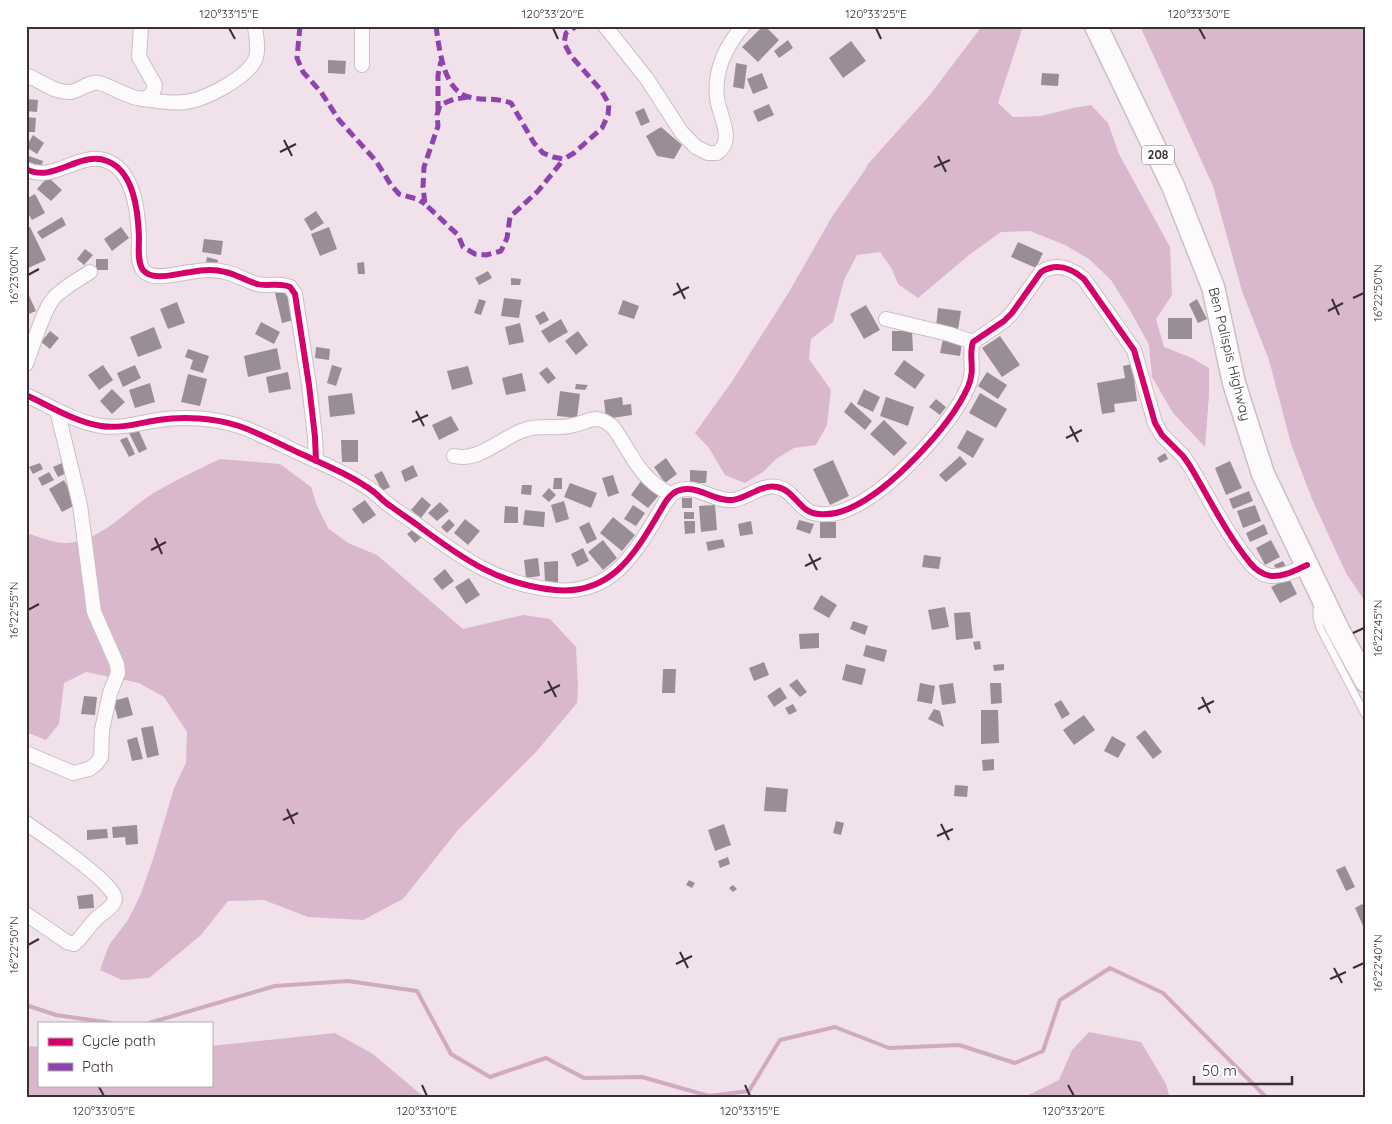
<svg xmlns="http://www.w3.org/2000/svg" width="1392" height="1124" font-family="Quicksand,sans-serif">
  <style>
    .forest { fill: #d9b8cd }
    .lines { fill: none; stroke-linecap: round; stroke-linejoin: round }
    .stream { stroke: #cfaac1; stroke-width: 4 }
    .building { fill: #9a8e96 }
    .lane-casing { stroke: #cbbfc7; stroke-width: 9 }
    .street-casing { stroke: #cbbfc7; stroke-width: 16 }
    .primary-casing { stroke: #cbbfc7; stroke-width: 25 }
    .lane { stroke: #fdfafc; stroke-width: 7 }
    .street { stroke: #fdfafc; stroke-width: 14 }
    .primary { stroke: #fdfafc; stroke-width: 22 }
    .quiet { stroke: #8e44ad; stroke-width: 5; stroke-dasharray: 10 5; stroke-linecap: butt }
    .cycleway-casing { stroke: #fff; stroke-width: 9 }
    .cycleway { stroke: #d6006c; stroke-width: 6 }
    .ticks { fill: none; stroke: #3a2f35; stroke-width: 2 }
    .labels { text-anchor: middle; stroke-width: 5; stroke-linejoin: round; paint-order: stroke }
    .shield { fill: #fff; stroke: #756d72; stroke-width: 1 }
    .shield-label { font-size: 12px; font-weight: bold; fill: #3a2f35 }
    .street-label { font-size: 14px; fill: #3a2f35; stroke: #fff }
    .neatline { fill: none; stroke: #3a2f35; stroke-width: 2 }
    .ticks-label { font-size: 12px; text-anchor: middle; fill: #3a2f35 }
  </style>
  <rect width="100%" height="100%" fill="#f1e1eb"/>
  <path class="forest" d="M982,26H1023L998,103L1013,117L1041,116L1073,108L1091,105L1108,123L1119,154L1170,247L1172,295L1156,319L1164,347L1192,358L1209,368V395L1205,447L1173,413L1152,377L1149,345L1131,312L1111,280L1089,259L1065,245L1030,231L1001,232L969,255L918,298L898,284L892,269L880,252L857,255L844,280L833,322L811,339L809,359L831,390L827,425L816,445L794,448L776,459L763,472L745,483L725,475L709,448L695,433L733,380L789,292L833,215L865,170L868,164L929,96Z
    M1140,26H1366V603L1346,573L1312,499L1291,444L1269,360L1242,291L1213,186Z
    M220,459L280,464L311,487L317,506L328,528L348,543L377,555L463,629L523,615L550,619L576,647L578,687L577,703L536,752L458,830L403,899L363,920L308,917L264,900L228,901L201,935L149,978L122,980L100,970L109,945L128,920L140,896L154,856L174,788L186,763L187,732L164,697L139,683L86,672L64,683L59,724L46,740L26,732V533C37,536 56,544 67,543C103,540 124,512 152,494C174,481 197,470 220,459Z
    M1089,1032L1141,1042L1166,1084L1170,1098H1022L1059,1080L1072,1050Z
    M335,1033L373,1054L425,1098H26V1046L39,1047V1085H211V1046Z"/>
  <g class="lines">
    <path class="stream" d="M26,1005L56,1015L112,1023
      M149,1023L275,986L348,981L417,991L451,1054L490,1077L546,1058L584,1078L642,1077L709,1096L749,1091L780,1040L835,1027L889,1048L959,1045L1015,1063L1043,1051L1060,1000L1110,968L1163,993L1267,1098"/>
  </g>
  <path class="building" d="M763,26H765L779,40L758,62L742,47Z
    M788,40L793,48L779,58L774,51Z
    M851,41L866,61L843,78L829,58Z
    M328,60L346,61L345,74L328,73Z
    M736,63L747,65L744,89L733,87Z
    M762,73L768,88L753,94L747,79Z
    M1042,73L1059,74L1058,86L1041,85Z
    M26,99L38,100L37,112L26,111Z
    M769,104L774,115L758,122L753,111Z
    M644,108L650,122L641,126L635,112Z
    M26,117L36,118L35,132H26Z
    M661,127L682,145L674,159L657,156L646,136Z
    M33,135L44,143L37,154L26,147Z
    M26,155L43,161L41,167L26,162Z
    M48,177L62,190L51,201L37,189Z
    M35,194L45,213L32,220L26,210V199Z
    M316,211L324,223L311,231L304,219Z
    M62,217L66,225L42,239L37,232Z
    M30,227L46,260L26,269V228Z
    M121,227L129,238L112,251L104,239Z
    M329,227L337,249L320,256L311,234Z
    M204,239L223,241L221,255L202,252Z
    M1018,242L1043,253L1036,268L1011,257Z
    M85,249L93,255L84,265L77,259Z
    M207,257L218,260L216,270L205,268Z
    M96,259H108V270H96Z
    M364,262L365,274H358L357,263Z
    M488,271L492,278L479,285L475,278Z
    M511,278L521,279L520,285H511Z
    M26,289L36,311L26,315Z
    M286,291L294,320L282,323L275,293Z
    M504,298L522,300L519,318L501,316Z
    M479,299L486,301L481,315L474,313Z
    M1197,299L1207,319L1198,323L1189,304Z
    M623,300L639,306L634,319L618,314Z
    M177,302L185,323L168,329L160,309Z
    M866,305L880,330L864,339L850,314Z
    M938,308L961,311L958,330L936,327Z
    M544,311L549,320L540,325L535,316Z
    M1168,318H1192V339H1168Z
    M561,319L568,332L549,343L541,331Z
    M261,322L280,332L274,344L255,334Z
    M520,323L524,342L509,345L505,327Z
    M154,327L162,348L138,357L130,337Z
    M50,331L59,338L50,349L41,342Z
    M578,331L588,345L576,355L565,341Z
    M892,331H912L913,351H892Z
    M1000,336L1020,365L1002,377L982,348Z
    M943,339L962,342L960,356L940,353Z
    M316,347L330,349L329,360L315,358Z
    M277,348L281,369L248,377L244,356Z
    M188,349L209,356L203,373L190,369L193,360L185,357Z
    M904,360L925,375L915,389L894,374Z
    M1132,364L1137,401L1114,404L1115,412L1102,414L1097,383L1125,378L1123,366Z
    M103,365L113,380L99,390L88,375Z
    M135,365L141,378L123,387L117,373Z
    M332,365L342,368L336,386L327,383Z
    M468,366L473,384L452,390L447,371Z
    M547,367L556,378L548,384L539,373Z
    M288,372L291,389L269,393L266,377Z
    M987,372L1007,385L998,399L978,386Z
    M522,373L526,391L506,395L502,378Z
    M188,374L207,379L200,406L181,402Z
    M150,383L155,402L135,408L129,390Z
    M576,384L588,385L585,390L575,389Z
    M112,389L125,402L112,414L100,401Z
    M864,389L880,397L873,412L857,404Z
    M560,391L580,394L577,418L557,416Z
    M352,393L355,414L330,417L328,396Z
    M980,393L1007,409L996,428L969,413Z
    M622,397L623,405L631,404L632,415L606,419L604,400Z
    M886,397L914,407L908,426L880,416Z
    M936,399L946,407L940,415L929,407Z
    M851,402L872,421L865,430L844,412Z
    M451,416L459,430L439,440L432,425Z
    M884,420L907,443L894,456L870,434Z
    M138,429L147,449L139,453L129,433Z
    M967,430L984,439L973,458L957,448Z
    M127,437L135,454L129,457L120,440Z
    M341,440H358V462H342Z
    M1165,453L1168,459L1160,463L1157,458Z
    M960,456L967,464L946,482L939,475Z
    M666,458L677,474L665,483L654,467Z
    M833,460L849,496L830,505L813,469Z
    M1230,461L1242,488L1226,495L1215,468Z
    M40,463L43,469L33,474L29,467Z
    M62,463L67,473L58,477L53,467Z
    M413,465L418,476L405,482L401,471Z
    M690,470L707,471L706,483H690Z
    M382,471L390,487L382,491L374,475Z
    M49,472L54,480L42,486L38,478Z
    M613,475L619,493L608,497L602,478Z
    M554,478H562V489H553Z
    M64,480L77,504L62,512L49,489Z
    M641,481L659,495L648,508L631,495Z
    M570,483L597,493L591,508L564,497Z
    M522,485H532L531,495L521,494Z
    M549,488L556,495L549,502L542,496Z
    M1249,491L1253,501L1233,509L1229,499Z
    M422,497L431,505L421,518L411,510Z
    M682,498H692V508H682Z
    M365,500L376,515L363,524L352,509Z
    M564,501L569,519L556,523L551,505Z
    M440,502L449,511L437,521L428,513Z
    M633,505L645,513L636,526L624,519Z
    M715,505L717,530L701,532L699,506Z
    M1255,505L1261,521L1243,528L1237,511Z
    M505,506L518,507V523H504Z
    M525,510L545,512L544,527L523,525Z
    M684,512H694V519H684Z
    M613,517L635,535L622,551L600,533Z
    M449,519L455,525L447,533L441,527Z
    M465,519L480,531L468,545L454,533Z
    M799,520L814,524L810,534L796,529Z
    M684,521H695V533L685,534Z
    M751,521L753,534L740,536L738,524Z
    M589,522L597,539L587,544L579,527Z
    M820,522H836V538H820Z
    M1264,524L1268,534L1250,542L1246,533Z
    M416,527L423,536L415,543L407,534Z
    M723,539L725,547L708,551L706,542Z
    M603,540L617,558L603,570L588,552Z
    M1271,540L1280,557L1265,565L1256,548Z
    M583,548L589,561L577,567L571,554Z
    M924,555L941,557L939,569L922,567Z
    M538,558L540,576L526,578L524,560Z
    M558,561V582H545L544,562Z
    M1283,561L1286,567L1277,572L1274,565Z
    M445,569L454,581L442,590L433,579Z
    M469,578L480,595L466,604L455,587Z
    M1289,578L1297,594L1280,603L1271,587Z
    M821,595L837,605L829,618L813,609Z
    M945,607L949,627L932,630L928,610Z
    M970,612L973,638L956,640L954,613Z
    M853,621L868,626L865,635L850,629Z
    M819,633V648L800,649L799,634Z
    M980,641L981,649L975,650L973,642Z
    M866,645L887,650L884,662L863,656Z
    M764,662L769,675L754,681L749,668Z
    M846,664L866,669L862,685L842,680Z
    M1004,664V670L994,671L993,665Z
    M663,669H676L675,693H662Z
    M797,679L807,692L800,697L789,685Z
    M920,683L935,686L932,704L917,701Z
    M953,683L956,703L942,705L939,685Z
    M990,683H1001L1002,703L991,704Z
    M780,687L787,698L774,707L767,696Z
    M84,696L97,697L95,715L81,714Z
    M128,697L133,715L118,719L113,701Z
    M1061,700L1070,714L1062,719L1054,704Z
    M793,704L797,711L789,715L785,708Z
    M934,709L940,711L944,727L928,719Z
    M981,710H998L999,743L981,744Z
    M1084,715L1095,730L1074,745L1063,730Z
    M153,726L159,755L147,758L141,728Z
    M1145,730L1162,752L1153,759L1136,737Z
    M1112,736L1126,744L1118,758L1104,751Z
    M137,737L143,759L132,761L127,740Z
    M994,759V770L983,771L982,760Z
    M955,785L968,786L967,797L954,796Z
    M766,787L788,789L786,812L764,811Z
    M836,821L844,823L841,835L833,833Z
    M724,824L731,845L715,851L708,830Z
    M137,825L138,844L126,845L125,837L113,838L112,827Z
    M107,829L108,838L87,840V830Z
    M728,857L730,864L720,868L718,861Z
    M1345,866L1355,887L1346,891L1336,870Z
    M689,880L695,883L692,888L686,885Z
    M733,885L737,889L733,892L729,888Z
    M93,894L94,908L79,909L77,896Z
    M1362,904L1366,911V927L1364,928L1355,908Z"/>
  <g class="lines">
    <g class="lane-casing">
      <path id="lane" d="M1322,605L1317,609V617L1320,628L1366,716"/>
    </g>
    <g class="street-casing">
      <path id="street" d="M362,26V65
        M605,26L647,79L682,133L696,147L708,153H717C736,140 719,116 717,98C714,71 726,46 743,26
        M26,75C40,80 54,93 70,92C80,91 89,81 99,83C115,86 150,115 155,85L139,57L141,26
        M142,99C157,101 171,104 185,102C204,100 250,77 256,57C259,48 256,36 255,26
        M26,169C53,184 80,150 107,161C134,171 138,211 139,237C139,247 137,262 143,270C152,282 179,273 191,272C201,270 215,269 225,272C236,274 246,281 257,284C267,287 280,282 290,287L295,294L309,385L315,437L316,461
        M886,319L949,334L973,342
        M26,364C33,346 42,313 53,299C62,288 78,280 90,272
        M26,395C50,406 75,422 101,426C120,429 140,423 158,420C184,416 214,418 239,426C259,433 278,443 297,452C323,464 351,475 374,492C380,497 385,503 392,507C401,514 411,520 420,527C463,559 500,585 555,590C611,595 634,555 659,513C664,505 668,495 677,491C697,483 713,502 733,500C748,498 761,484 777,487C795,490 800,514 819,514C829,515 839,513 848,509C889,492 950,427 968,387C976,369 968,356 973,342L1004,321L1012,313L1041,272C1057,262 1071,268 1084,279L1134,350L1155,423L1162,435L1183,456L1190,466C1209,498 1227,535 1251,564C1255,569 1263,575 1271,576C1284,577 1296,570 1307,565
        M454,456C479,462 501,438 524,430C542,424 558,430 574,425C591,421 596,413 613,427C633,455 638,477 670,494
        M26,753L73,773L89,769L96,764L101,757L102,730L110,693L118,673L117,664L94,612L80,505L57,410
        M26,823C41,833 117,885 115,899C114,907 102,913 97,918C88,926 83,937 74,944L67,942L26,914"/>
    </g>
    <g class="primary-casing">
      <path id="primary" d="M1096,26L1173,186L1213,287L1234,383L1263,474L1338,630L1366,681"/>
    </g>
    <use href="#lane" class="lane"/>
    <use href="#street" class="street"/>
    <use href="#primary" class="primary"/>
    <path class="quiet" d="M300,26L297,58L303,72L321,92L339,120L376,161L391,185L399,194L417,199L425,204
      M436,26C439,47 443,91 469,97C484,101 494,97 511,103L534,143L543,153L553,157L564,159L574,153L602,128L608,115L609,104L601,90L571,56L564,43L566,33L577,26
      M468,97L454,99L440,105L437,115L438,126L424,167L423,187L425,204L458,235L463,247L475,254L486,255L501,251L507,238L510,217L538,191L564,159
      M438,111V75L441,61"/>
    <g class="cycleway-casing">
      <path id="cycleway" d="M26,169C53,184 80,150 107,161C134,171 138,211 139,237C139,247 137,262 143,270C152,282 179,273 191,272C201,270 215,269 225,272C236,274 246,281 257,284C267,287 280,282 290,287L295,294L309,385L315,437L316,461
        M26,395C50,406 75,422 101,426C120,429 140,423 158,420C184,416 214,418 239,426C259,433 278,443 297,452C323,464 351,475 374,492C380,497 385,503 392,507C401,514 411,520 420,527C463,559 500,585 555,590C611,595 634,555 659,513C664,505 668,495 677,491C697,483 713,502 733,500C748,498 761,484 777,487C795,490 800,514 819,514C829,515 839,513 848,509C889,492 950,427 968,387C976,369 968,356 973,342L1004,321L1012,313L1041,272C1057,262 1071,268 1084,279L1134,350L1155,423L1162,435L1183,456L1190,466C1209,498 1227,535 1251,564C1255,569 1263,575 1271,576C1284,577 1296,570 1307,565"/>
    </g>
    <use href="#cycleway" class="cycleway"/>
  </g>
  <path class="ticks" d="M229,28L235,39M553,28L558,39M876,28L881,39M1199,28L1205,39M284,140L292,156M280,152L296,144M938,156L946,172M934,167L950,160M28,275L39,269M677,283L685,299M673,295L689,287M1353,298L1364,293M1332,299L1339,315M1328,311L1343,303M416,411L424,426M412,422L428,415M1070,426L1078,442M1066,438L1082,430M155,538L162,554M151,550L166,542M809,554L817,570M805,566L821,558M28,610L39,604M1353,633L1364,628M548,681L556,697M544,693L560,685M1202,697L1210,713M1198,709L1214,701M287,809L294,824M283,820L298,813M941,824L949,840M937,836L953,829M28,945L39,939M680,952L688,968M676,964L692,956M1334,968L1342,983M1353,968L1364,963M1330,979L1346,972M98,1085L104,1096M422,1085L427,1096M745,1085L750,1096M1068,1085L1074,1096"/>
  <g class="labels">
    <rect class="shield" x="1142" y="145.5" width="32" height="19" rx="4"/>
    <g class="shield-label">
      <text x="1158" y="159">208</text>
    </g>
    <g class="street-label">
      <text transform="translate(1230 354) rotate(76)" y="5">Ben Palispis Highway</text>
    </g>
  </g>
  <rect width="1392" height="1124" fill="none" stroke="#ffffff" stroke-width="55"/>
  <rect x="38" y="1022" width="175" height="65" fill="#ffffff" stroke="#b0acae"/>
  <rect x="48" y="1038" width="25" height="8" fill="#d6006c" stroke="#b0acae"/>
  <text x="82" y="1046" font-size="15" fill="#3a2f35">Cycle path</text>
  <rect x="48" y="1063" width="25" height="8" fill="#8e44ad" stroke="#b0acae"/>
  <text x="82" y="1072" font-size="15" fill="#3a2f35">Path</text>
  <path d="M1194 1076v8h98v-8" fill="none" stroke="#3a2f35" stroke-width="2.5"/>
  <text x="1202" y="1076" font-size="15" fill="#3a2f35" stroke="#ffffff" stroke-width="4" paint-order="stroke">50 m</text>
  <rect x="28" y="28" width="1336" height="1068" class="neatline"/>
  <g class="ticks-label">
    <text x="229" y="18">120°33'15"E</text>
    <text x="553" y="18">120°33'20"E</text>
    <text x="876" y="18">120°33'25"E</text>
    <text x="1199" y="18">120°33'30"E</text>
    <text transform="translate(14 275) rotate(-90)" y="4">16°23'00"N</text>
    <text transform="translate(1378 293) rotate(-90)" y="4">16°22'50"N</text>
    <text transform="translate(14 610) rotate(-90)" y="4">16°22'55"N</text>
    <text transform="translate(1378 628) rotate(-90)" y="4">16°22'45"N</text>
    <text transform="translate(14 945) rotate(-90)" y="4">16°22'50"N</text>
    <text transform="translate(1378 963) rotate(-90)" y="4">16°22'40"N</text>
    <text x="104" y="1115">120°33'05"E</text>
    <text x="427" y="1115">120°33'10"E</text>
    <text x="750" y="1115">120°33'15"E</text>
    <text x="1074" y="1115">120°33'20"E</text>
  </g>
</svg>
